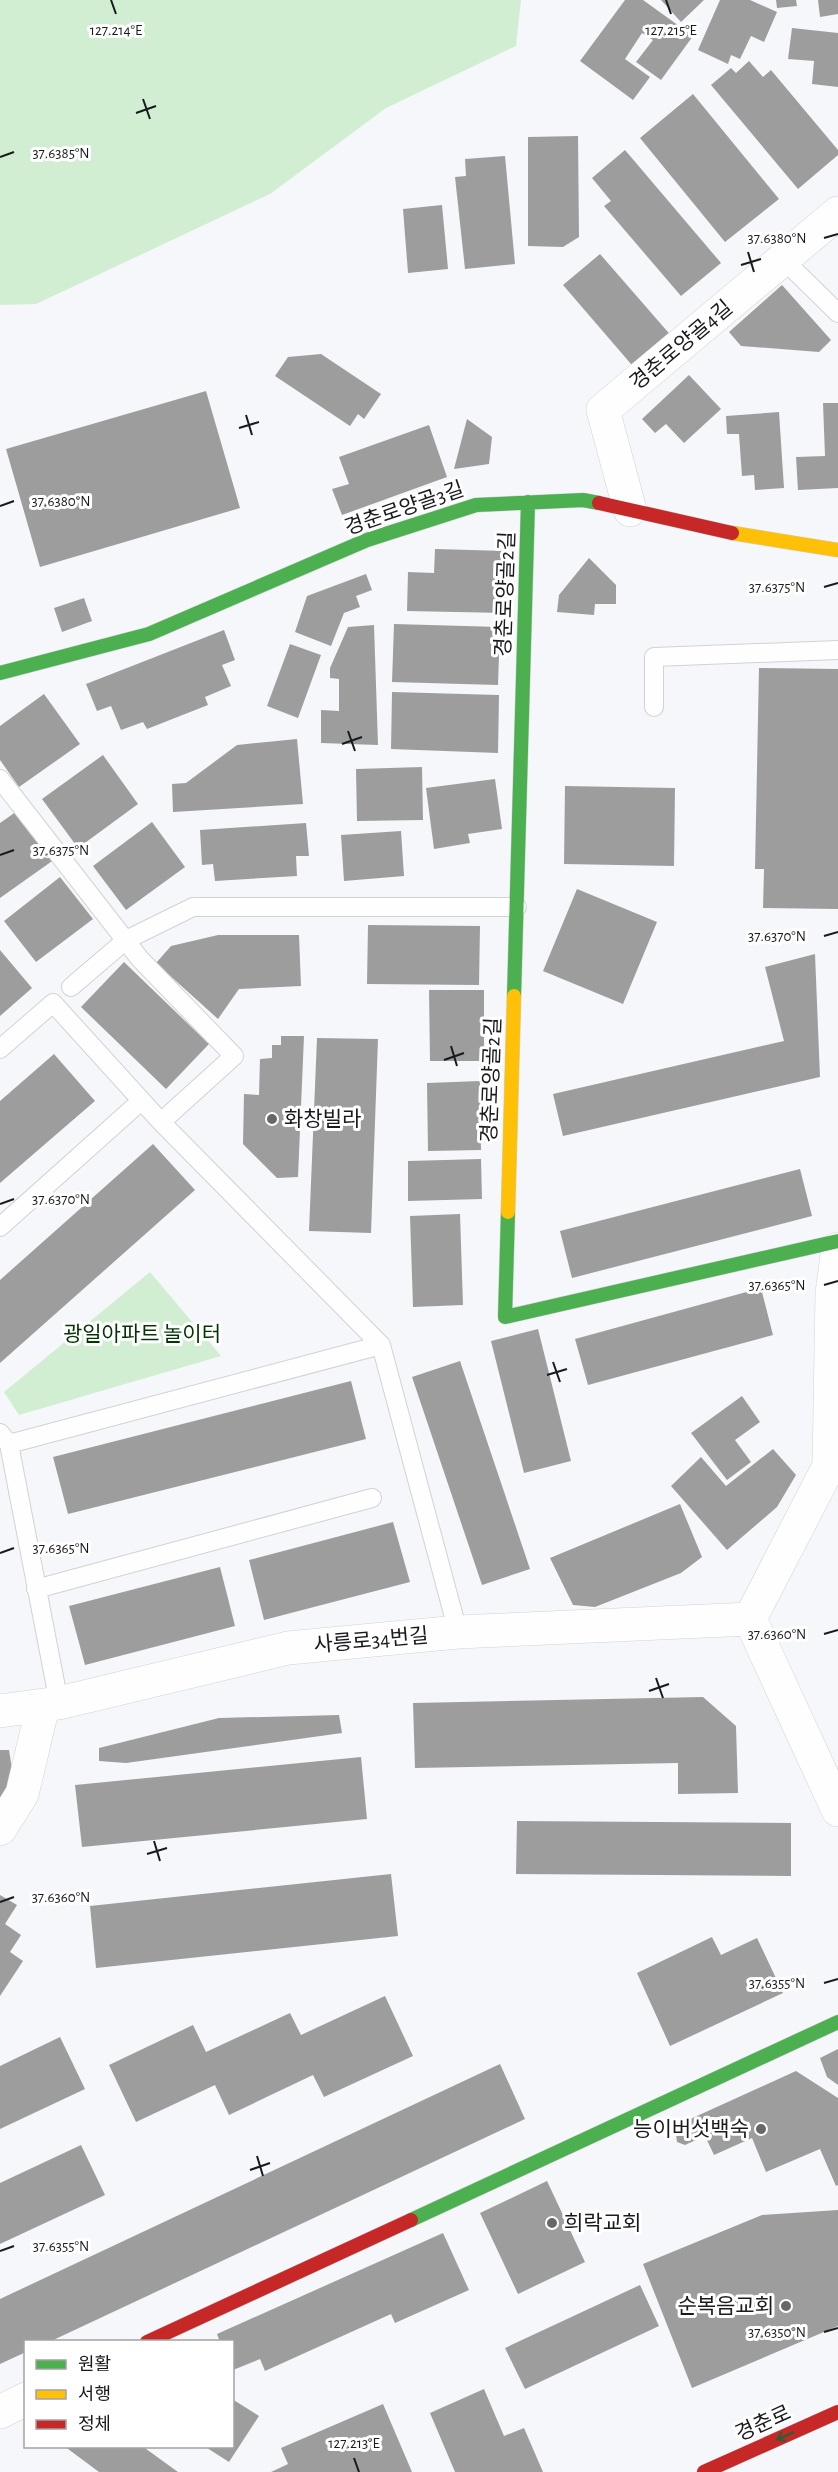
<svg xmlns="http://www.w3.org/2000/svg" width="838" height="2472" font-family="'Alegreya Sans','Noto Sans KR',sans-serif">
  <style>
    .green { fill: #d2eed2 }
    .building { fill: #9e9d9e }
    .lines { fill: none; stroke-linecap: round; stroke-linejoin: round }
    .lane-casing { stroke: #d1d2d5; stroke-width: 20 }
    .street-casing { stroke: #d1d2d5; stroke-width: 34 }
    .fast-casing { stroke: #d1d2d5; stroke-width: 15 }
    .slow-casing { stroke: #d1d2d5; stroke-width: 15 }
    .jam-casing { stroke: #d1d2d5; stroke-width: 15 }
    .lane { stroke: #fefefe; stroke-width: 18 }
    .street { stroke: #fefefe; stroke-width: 33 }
    .fast { stroke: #4caf50; stroke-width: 14 }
    .slow { stroke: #ffc107; stroke-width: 14 }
    .jam { stroke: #c62828; stroke-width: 14 }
    .oneway { stroke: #305d34 }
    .ticks { fill: none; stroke: #191a1d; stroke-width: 2 }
    .poi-dot { fill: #66676a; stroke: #fff; stroke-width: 2 }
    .labels { text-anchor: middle; stroke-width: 6; stroke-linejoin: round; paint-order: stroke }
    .street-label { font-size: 21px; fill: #191a1d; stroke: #fff }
    .poi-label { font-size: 21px; fill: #191a1d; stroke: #fff; text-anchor: start }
    .park-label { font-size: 21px; fill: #023504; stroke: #fff }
    .ticks-label { font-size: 15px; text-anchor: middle; fill: #191a1d; stroke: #fff; stroke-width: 6; stroke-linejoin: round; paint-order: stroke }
  </style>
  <rect width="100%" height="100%" fill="#f5f7fa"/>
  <path class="green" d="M0,0H521L516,46L386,108L270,194L36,304L0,305Z
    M150,1272L221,1356L19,1415L4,1392Z"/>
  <path class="building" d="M625,0H643L693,36L661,80L636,62L653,40L642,33L625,59L650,77L633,100L580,61Z
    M661,0H704L681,22Z
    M720,0H750L777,12L764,42L751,36L740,59L731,55L728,64L698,50Z
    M776,0H796L797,6L777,8Z
    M818,0H838V14L820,17Z
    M792,28L838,33V87L812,84L814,61L788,59Z
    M749,61L763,77L771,70L838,150V155L798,189L711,85L731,68L736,73Z
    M693,94L779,199L725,242L640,138Z
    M578,136L579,237L563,247L528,246V137Z
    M625,150L721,263L681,296L604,206L611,201L592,178Z
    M505,156L515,264L465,269L455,177L466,176L465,159Z
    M442,205L448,269L408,273L403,209Z
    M600,254L674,339L637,371L563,285Z
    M782,285L831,340L819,352L741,346L729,332Z
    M321,354L381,394L364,419L358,414L350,426L275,376L288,357Z
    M689,375L721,409L684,443L666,424L655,433L642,419Z
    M206,391L240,508L40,567L6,449Z
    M823,403H838V488L798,490L796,457L825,456Z
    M779,412L784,488L755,490L754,475L742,476L739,434H727L726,416Z
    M467,419L492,437L489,464L454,469Z
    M429,425L447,477L342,515L332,489L349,484L339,457Z
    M435,549L506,551L505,613L407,611L408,572L434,573Z
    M589,558L616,585V604H595L594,615L557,612L559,595Z
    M366,574L372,590L356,596L360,607L344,613L331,646L295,632L307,596Z
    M84,598L92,621L62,632L54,608Z
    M394,624L500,627L498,685L392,682Z
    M374,625L378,745L321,743V710L339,711V679L330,678V668L348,627Z
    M224,630L235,660L222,665L231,686L205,697L208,705L147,729L143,722L121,730L111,706L97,711L86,684Z
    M290,644L321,655L298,718L267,706Z
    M759,668L838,669V909L763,908L764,869H755Z
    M392,692L499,695L498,753L391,749Z
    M44,694L80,744L19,787L0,760V726Z
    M297,739L303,804L173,812L172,784L186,783L237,745Z
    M103,755L138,804L78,848L42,799Z
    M422,767L423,820L357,821L356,769Z
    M495,779L502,829L468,834L470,843L434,849L426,788Z
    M565,786L675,788L674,866L564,864Z
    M20,809L55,859L0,898V823Z
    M152,822L185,867L126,910L93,866Z
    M306,823L309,856H296L297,876L215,881L213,864L202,865L200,830Z
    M401,831L404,876L344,881L341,835Z
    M60,877L93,919L36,962L4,921Z
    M577,889L657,922L623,1004L543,971Z
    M368,925L480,926L479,985L367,984Z
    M218,935H299L301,986L239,989L218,1019L156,963L171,946Z
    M0,950L32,988L0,1016Z
    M815,954L820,1077L563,1136L553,1094L784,1041L765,967Z
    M124,962L209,1044L166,1089L81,1007Z
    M429,990H484V1061H430Z
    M281,1036H304L298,1177L277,1178L243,1144L244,1094L259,1095L260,1059L272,1058V1045H281Z
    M317,1038L378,1039L371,1233L309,1231Z
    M54,1054L95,1101L0,1183V1101Z
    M480,1081L481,1150L428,1151L427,1083Z
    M153,1144L195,1190L0,1363V1280Z
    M481,1159L482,1199L408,1201V1161Z
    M800,1169L812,1216L572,1278L560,1231Z
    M460,1214L463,1305L413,1307L410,1216Z
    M761,1288L773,1335L588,1385L575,1339Z
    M538,1329L571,1461L524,1473L491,1341Z
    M460,1361L530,1569L482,1585L412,1377Z
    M351,1381L366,1439L68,1514L53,1457Z
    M742,1396L760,1422L735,1440L751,1462L727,1480L691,1433Z
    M773,1449L796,1475L777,1507L727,1550L671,1486L701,1457L726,1486Z
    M680,1504L702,1557L681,1573L595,1607L573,1605L550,1558Z
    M393,1522L410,1582L264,1620L249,1560Z
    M220,1567L235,1626L85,1665L69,1606Z
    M703,1697L736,1726L738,1793L678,1794V1763L415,1768L413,1703Z
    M339,1715L342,1733L126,1763L99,1761V1748L219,1718Z
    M0,1750H9L15,1788L0,1811Z
    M361,1757L367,1819L82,1847L75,1785Z
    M517,1821L791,1823V1876L516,1874Z
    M391,1874L398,1936L96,1968L90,1906Z
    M0,1895L17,1905L5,1924L21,1935L10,1952L23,1961L0,1996Z
    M712,1937L721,1955L757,1938L783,1993L670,2046L637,1973Z
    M385,1996L413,2056L324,2097L313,2075L229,2115L215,2085L136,2122L109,2065L193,2025L206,2052L290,2013L301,2035Z
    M60,2037L85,2089L0,2129V2066Z
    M838,2049V2085L827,2077L820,2058Z
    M500,2064L525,2119L49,2342H26V2352L0,2364V2299Z
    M796,2071L838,2098V2185L836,2186L820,2149L766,2172L752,2138L714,2155L705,2136L685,2145L677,2142L675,2126Z
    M81,2145L105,2195L0,2244V2183Z
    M547,2181L585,2262L518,2294L480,2213Z
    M838,2210V2326L692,2388L643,2264L762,2215Z
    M443,2233L469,2290L395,2323L391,2314L265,2371L260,2359L233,2370L232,2342H220L217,2334Z
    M640,2285L659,2326L525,2389L505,2348Z
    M484,2389L504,2436L524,2428L543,2472H455L430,2413Z
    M232,2399L259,2416L229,2462L204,2446H232Z
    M383,2404L412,2472H271L288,2464L281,2448Z
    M64,2446H142L178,2472H99Z"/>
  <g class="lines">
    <g class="lane-casing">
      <path id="lane" d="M783,259L838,313
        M654,707V657L838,650
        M0,779L140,959L234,1056L161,1122
        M71,987L126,940L193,907H517
        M0,1049L53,1003L161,1122L381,1345L458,1632
        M0,1227L141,1101
        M0,1433L9,1444L59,1703
        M9,1444L381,1345
        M36,1589L372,1498"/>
    </g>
    <g class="street-casing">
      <path id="street" d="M630,510L603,410L838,213
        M750,1619L829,1466L832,1293L838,1249
        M750,1619L838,1810
        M0,1711L59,1703L288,1648L458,1632L750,1619
        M0,1829L22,1794L43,1706
        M0,2412L26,2399"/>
    </g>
    <g class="fast-casing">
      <path id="fast" d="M0,673L149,634L367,540L476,505L583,500L599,503
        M514,996L528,502
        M508,1212L505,1317L838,1241
        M411,2220L838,2022"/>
    </g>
    <g class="slow-casing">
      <path id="slow" d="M732,533L838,550
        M508,1212L514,996"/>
    </g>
    <g class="jam-casing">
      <path id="jam" d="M599,503L732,533
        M147,2342L411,2220
        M704,2472L838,2412"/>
    </g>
    <use href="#lane" class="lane"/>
    <use href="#street" class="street"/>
    <use href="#fast" class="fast"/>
    <use href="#slow" class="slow"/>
    <use href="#jam" class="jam"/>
  </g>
  <defs><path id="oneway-shaft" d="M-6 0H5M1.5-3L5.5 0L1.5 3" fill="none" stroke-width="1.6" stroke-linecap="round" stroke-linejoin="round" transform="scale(1.5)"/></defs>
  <use class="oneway" href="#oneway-shaft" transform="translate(785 2436) rotate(156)"/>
  <path class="ticks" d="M111,0L116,14M666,0L671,14M143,99L150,119M136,113L156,106M0,157L14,152M824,238L838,234M748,252L754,272M741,265L761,259M246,415L252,435M239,428L259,422M0,506L14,501M824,587L838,583M348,731L355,751M342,744L362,737M0,855L14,850M824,936L838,932M451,1046L457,1066M444,1060L464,1053M0,1204L14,1199M824,1285L838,1281M553,1362L560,1382M547,1375L567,1369M0,1553L14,1548M824,1634L838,1630M656,1678L663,1698M649,1691L669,1684M154,1841L160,1861M147,1854L167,1848M0,1902L14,1897M824,1983L838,1979M257,2156L263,2176M250,2170L270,2163M0,2251L14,2246M824,2332L838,2328M354,2458L359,2472"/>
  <g class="poi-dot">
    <circle cx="272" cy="1119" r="6"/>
    <circle cx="761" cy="2129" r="6"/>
    <circle cx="552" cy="2223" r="6"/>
    <circle cx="786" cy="2306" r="6"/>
  </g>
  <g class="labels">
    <g class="street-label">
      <text transform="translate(681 345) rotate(-40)" y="7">경춘로양골4길</text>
      <text transform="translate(404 508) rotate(-19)" y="7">경춘로양골3길</text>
      <text transform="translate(505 594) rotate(-88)" y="7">경춘로양골2길</text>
      <text transform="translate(491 1080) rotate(-88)" y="7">경춘로양골2길</text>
      <text transform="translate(371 1640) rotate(-5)" y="7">사릉로34번길</text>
      <text transform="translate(763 2423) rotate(-24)" y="7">경춘로</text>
    </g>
    <g class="poi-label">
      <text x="284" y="1126">화창빌라</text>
      <text x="749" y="2136" text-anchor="end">능이버섯백숙</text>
      <text x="564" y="2230">희락교회</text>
      <text x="774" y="2313" text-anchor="end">순복음교회</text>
    </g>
    <g class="park-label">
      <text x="142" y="1341">광일아파트 놀이터</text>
    </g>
  </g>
  <g class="ticks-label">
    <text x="116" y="35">127.214°E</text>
    <text x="671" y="35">127.215°E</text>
    <text x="61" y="158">37.6385°N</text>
    <text x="777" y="243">37.6380°N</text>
    <text x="61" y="506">37.6380°N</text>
    <text x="777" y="592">37.6375°N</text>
    <text x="61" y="855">37.6375°N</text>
    <text x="777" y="941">37.6370°N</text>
    <text x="61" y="1204">37.6370°N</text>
    <text x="777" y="1290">37.6365°N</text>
    <text x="61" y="1553">37.6365°N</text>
    <text x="777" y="1639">37.6360°N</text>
    <text x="61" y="1902">37.6360°N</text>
    <text x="777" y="1988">37.6355°N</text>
    <text x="61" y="2251">37.6355°N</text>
    <text x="777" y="2337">37.6350°N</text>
    <text x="354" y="2448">127.213°E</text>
  </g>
  <rect x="24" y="2340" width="210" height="108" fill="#ffffff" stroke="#a3a3a5" stroke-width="1.5"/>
  <rect x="36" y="2360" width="30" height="9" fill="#4caf50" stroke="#a3a3a5" stroke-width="1.5"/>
  <text x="78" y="2370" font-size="18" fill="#191a1d">원활</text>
  <rect x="36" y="2390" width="30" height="9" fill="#ffc107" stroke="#a3a3a5" stroke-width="1.5"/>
  <text x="78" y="2400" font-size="18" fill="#191a1d">서행</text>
  <rect x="36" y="2420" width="30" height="9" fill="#c62828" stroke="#a3a3a5" stroke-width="1.5"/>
  <text x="78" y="2430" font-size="18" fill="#191a1d">정체</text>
</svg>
